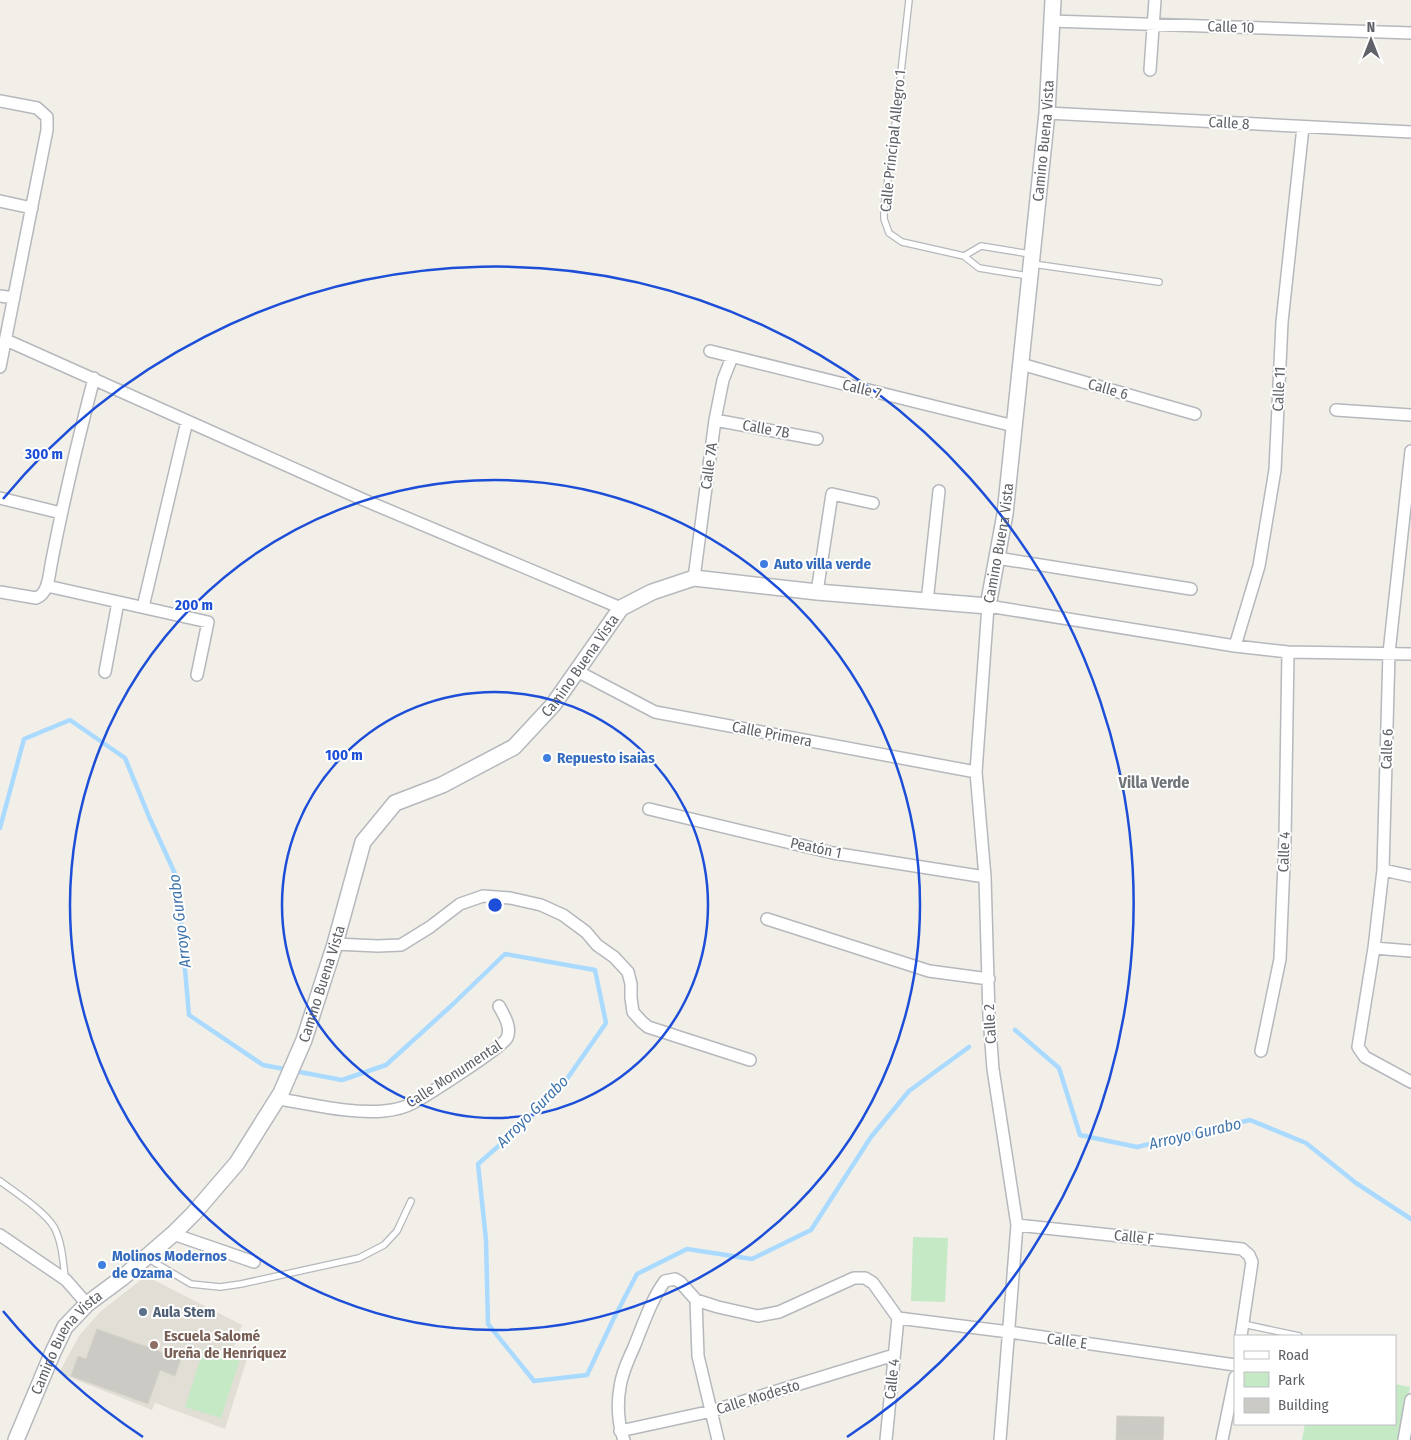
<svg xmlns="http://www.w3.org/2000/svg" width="1411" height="1440" font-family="'Fira Sans Condensed',sans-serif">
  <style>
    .education { fill: #e1ded6 }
    .green { fill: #c5e8c5 }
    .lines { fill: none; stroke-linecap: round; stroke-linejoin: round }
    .stream { stroke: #aadaff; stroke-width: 4.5 }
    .building { fill: #cccac5; stroke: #d6d1c6 }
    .service-casing { stroke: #b5b8bc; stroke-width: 8 }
    .minor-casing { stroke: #b5b8bc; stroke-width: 14 }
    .tertiary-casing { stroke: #b5b8bc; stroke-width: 18 }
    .service { stroke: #fff; stroke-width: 5.5 }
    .minor { stroke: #fff; stroke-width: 11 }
    .tertiary { stroke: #fff; stroke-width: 15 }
    .ring { fill: none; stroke: #1d4ed8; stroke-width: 2.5 }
    .shop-dot { fill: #3f7fe0; stroke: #fff; stroke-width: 2 }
    .service-dot { fill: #5c6f8a; stroke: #fff; stroke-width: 2 }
    .education-dot { fill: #8d6e63; stroke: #fff; stroke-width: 2 }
    .labels { text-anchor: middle; stroke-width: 4; stroke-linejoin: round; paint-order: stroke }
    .street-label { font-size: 15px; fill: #5f6368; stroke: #fff }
    .shop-label { font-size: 15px; font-weight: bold; fill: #366cbe; stroke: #fff; text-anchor: start }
    .service-label { font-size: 15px; font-weight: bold; fill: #4e5e75; stroke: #fff; text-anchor: start }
    .education-label { font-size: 15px; font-weight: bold; fill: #785e54; stroke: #fff; text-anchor: start }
    .neighbourhood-label { font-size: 16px; font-weight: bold; fill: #70757a; stroke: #fff }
    .water-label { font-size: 16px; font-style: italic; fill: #4174aa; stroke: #fff }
    .centre { fill: #1d4ed8; stroke: #fff; stroke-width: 2.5 }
    .ring-label { font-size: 15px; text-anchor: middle; font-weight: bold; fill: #1d4ed8; stroke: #fff; stroke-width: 4; stroke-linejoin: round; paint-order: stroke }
  </style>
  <rect width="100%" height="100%" fill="#f1efe8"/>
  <path class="education" d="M146,1276L242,1325L231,1354L247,1359L225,1429L155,1403L152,1410L59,1373L79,1336L101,1311Z"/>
  <path class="green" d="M913,1237L948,1238L945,1302L911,1301Z
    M204,1348L240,1359L221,1418L185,1407Z
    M1395,1384L1410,1387L1399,1440H1302L1305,1424H1395Z"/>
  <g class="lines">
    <path class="stream" d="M0,828L24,739L70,720L125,758L150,819L177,878L189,1015L263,1065L342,1080L386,1065L451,1006L505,954L595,970L606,1023L562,1086L526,1122L478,1164L486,1240L488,1324L534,1381L587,1375L614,1318L637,1274L687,1249L752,1259L811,1230L871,1137L909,1091L969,1047
      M1015,1030L1059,1068L1080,1135L1137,1147L1250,1120L1306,1143L1356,1183L1411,1219"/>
  </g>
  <path class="building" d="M97,1329L181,1359L175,1376L160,1370L148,1404L71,1376L78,1356L86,1359Z
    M1117,1416L1164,1417L1163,1440H1116Z"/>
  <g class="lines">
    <g class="service-casing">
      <path id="service" d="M909,0L894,135L884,207V219L889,233L902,242L964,256
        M1033,264L1159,282
        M1028,276L979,268L964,256L981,246L1030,254
        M0,1181C16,1193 44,1211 54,1227C62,1242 63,1261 65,1277
        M147,1258L191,1284L220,1287L241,1284L359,1258L384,1245L397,1231L411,1201
        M1243,1324L1299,1336"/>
    </g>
    <g class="minor-casing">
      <path id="minor" d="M1051,21L1411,33
        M1150,70L1155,0
        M0,101L37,108L47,117V130L0,367
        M1047,113L1411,132
        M0,201L32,208
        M0,296L14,298
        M6,340L364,500L621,608
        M710,351L1014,426
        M1021,364L1195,414
        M1336,410L1411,415
        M715,420L817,439
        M1411,451L1389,653L1383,870L1374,948L1358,1047L1365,1057L1411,1082
        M0,498L61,513
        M997,558L1191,589
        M694,578L715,420L723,380L732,357
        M47,586L208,622L197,675
        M0,592L36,598C48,594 49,576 51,565C63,502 78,440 94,378
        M817,592L832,494L873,503
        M927,602L939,491
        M143,607L187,421
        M1235,646L1259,566L1275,470L1282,322L1303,127
        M577,671L655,712L976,772
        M105,672L118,602
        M649,809L833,853L985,877
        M1383,870L1411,876
        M767,919L929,971L989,979
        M335,944L378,946L401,945L430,927L460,904L483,896L510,898L541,905L563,915L586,932L597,945L614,957L628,972L631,984V998L633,1012L642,1022L648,1027L750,1060
        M1374,948L1411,951
        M1261,1051L1280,959L1285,839L1288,652
        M278,1099C312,1104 349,1114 384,1111C394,1110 404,1108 413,1103C426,1096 503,1047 507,1038C512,1028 504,1015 499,1006
        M1017,1225L1242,1249L1249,1255L1252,1262L1241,1336
        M173,1234L254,1262
        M0,1235L66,1280L87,1304
        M696,1300L698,1356L718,1440
        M898,1318L1009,1332L1235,1365
        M620,1431L712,1411L894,1355
        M624,1440C618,1425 617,1403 620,1387C622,1373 628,1360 634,1347C643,1325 651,1300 665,1281L675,1279L680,1282L696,1300L718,1307L758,1316L779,1312L854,1278H865L873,1283L898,1318
        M886,1440L898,1318
        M1000,1440L1017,1225L993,1069L989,1016L985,877L976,772L988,606L1235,646L1288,652L1411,654
        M1222,1440L1235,1377
        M1404,1440L1411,1400"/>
    </g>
    <g class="tertiary-casing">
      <g id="tertiary">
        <path id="s1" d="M16,1440L53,1352L65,1327L87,1304L122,1278L173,1234L194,1213L237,1163L281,1093L304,1040L335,944L363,842L395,803L442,785L514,747L553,705L621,608L652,592L694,578L817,592L988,606L1005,514L1047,113L1053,0"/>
      </g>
    </g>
    <use href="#service" class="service"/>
    <use href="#minor" class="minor"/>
    <use href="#tertiary" class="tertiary"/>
  </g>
  <g class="ring">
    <circle cx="495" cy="905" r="213"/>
    <circle cx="495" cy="905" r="425"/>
    <path d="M143 1437A638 638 0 0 1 3 1311M3 499A638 638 0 1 1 847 1437"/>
  </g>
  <g class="shop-dot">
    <circle cx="764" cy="564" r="5"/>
    <circle cx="547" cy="758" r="5"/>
    <circle cx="102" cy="1265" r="5"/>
  </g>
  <circle class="service-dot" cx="143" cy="1312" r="5"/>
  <circle class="education-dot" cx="154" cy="1345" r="5"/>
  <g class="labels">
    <g class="street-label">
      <text transform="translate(1231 27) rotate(2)" y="5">Calle 10</text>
      <text transform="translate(1229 123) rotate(3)" y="5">Calle 8</text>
      <text transform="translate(893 141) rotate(-84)" y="5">Calle Principal Allegro 1</text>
      <text dy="5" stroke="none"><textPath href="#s1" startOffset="1910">Camino Buena Vista</textPath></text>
      <text transform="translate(862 389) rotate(14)" y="5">Calle 7</text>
      <text transform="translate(1108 389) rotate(16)" y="5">Calle 6</text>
      <text transform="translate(1279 389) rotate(-87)" y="5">Calle 11</text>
      <text transform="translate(766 429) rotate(10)" y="5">Calle 7B</text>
      <text transform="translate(709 466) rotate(-82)" y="5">Calle 7A</text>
      <text dy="5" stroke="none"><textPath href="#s1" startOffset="1505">Camino Buena Vista</textPath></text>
      <text dy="5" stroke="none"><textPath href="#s1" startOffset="996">Camino Buena Vista</textPath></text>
      <text transform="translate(772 734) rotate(11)" y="5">Calle Primera</text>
      <text transform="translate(1387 749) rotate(-88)" y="5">Calle 6</text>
      <text transform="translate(816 848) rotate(12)" y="5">Peatón 1</text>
      <text transform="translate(1284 852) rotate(-88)" y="5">Calle 4</text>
      <text dy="5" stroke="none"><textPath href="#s1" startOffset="561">Camino Buena Vista</textPath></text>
      <text transform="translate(990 1024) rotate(-93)" y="5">Calle 2</text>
      <text transform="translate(454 1074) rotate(-33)" y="5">Calle Monumental</text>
      <text transform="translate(1134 1237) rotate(6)" y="5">Calle F</text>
      <text transform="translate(1067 1341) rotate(8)" y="5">Calle E</text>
      <text dy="5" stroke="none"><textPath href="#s1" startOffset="111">Camino Buena Vista</textPath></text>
      <text transform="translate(892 1379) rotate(-84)" y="5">Calle 4</text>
      <text transform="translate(758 1397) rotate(-17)" y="5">Calle Modesto</text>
    </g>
    <g class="shop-label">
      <text x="774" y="569">Auto villa verde</text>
      <text x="557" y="763">Repuesto isaias</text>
      <text x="112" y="1261">Molinos Modernos<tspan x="112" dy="17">de Ozama</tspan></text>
    </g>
    <g class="service-label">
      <text x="153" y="1317">Aula Stem</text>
    </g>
    <g class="education-label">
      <text x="164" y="1341">Escuela Salomé<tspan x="164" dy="17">Ureña de Henríquez</tspan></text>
    </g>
    <g class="neighbourhood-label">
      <text x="1154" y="788">Villa Verde</text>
    </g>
    <g class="water-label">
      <text transform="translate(179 921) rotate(-97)" y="6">Arroyo Gurabo</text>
      <text transform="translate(532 1111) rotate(-45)" y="6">Arroyo Gurabo</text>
      <text transform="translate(1195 1133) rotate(-13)" y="6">Arroyo Gurabo</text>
    </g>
  </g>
  <circle cx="495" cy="905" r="8" class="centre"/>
  <g class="ring-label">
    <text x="44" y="459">300 m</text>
    <text x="194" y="610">200 m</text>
    <text x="344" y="760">100 m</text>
  </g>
  <rect x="1234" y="1335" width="162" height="90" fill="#ffffff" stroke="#bfc1c3"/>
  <rect x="1244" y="1351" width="25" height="8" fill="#ffffff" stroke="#bfc1c3"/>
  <text x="1278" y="1360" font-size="15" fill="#5f6368">Road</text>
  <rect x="1244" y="1372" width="25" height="15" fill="#c5e8c5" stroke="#bfc1c3"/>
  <text x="1278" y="1385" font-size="15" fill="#5f6368">Park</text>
  <rect x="1244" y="1398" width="25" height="15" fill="#cccac5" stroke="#bfc1c3"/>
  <text x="1278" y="1410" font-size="15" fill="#5f6368">Building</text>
  <g transform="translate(1371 40)" stroke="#ffffff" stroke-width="4" paint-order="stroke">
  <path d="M0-4L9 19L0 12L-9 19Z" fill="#5f6368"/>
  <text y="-8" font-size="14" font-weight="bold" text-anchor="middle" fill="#5f6368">N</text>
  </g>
</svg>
